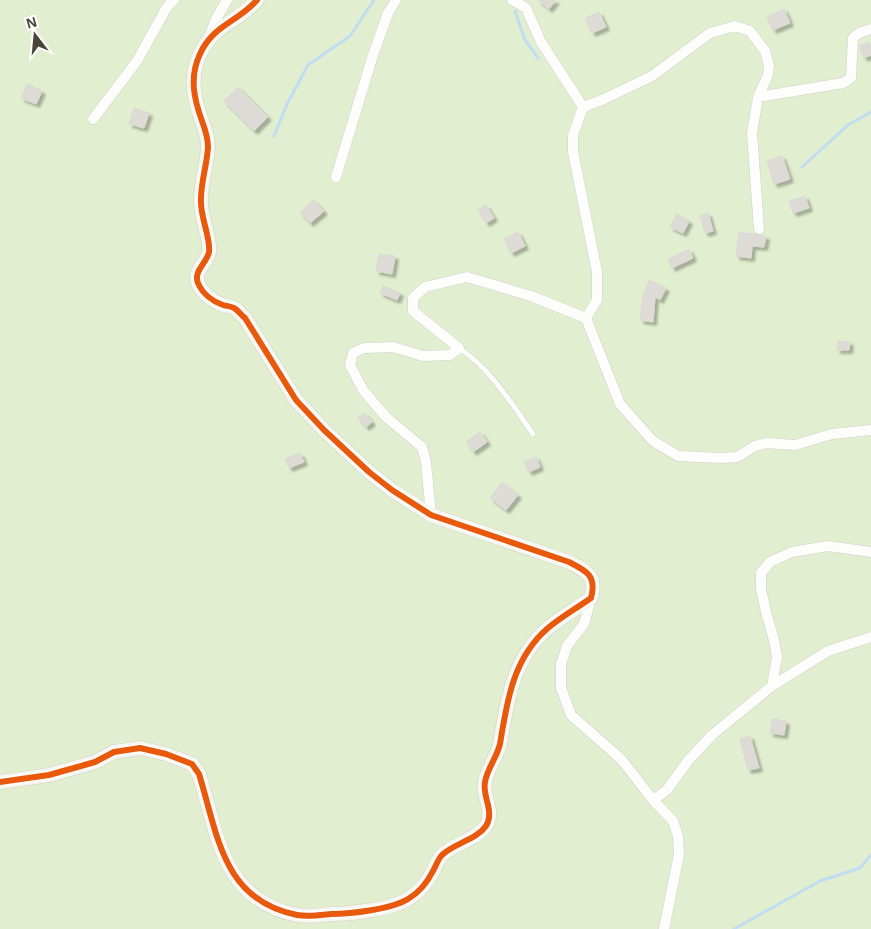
<svg xmlns="http://www.w3.org/2000/svg" width="871" height="929" font-family="Arial,sans-serif">
  <style>
    .green { fill: #e1eecf }
    .lines { fill: none; stroke-linecap: round; stroke-linejoin: round }
    .stream { stroke: #c0ddf1; stroke-width: 3 }
    .building { fill: #dedbd6; stroke: #dcd9d4; filter: url(#shadow) }
    .lane-casing { stroke: #d2d0cb; stroke-width: 6 }
    .street-casing { stroke: #d2d0cb; stroke-width: 11 }
    .secondary-casing { stroke: #d3cfc5; stroke-width: 15 }
    .lane { stroke: #fdfdfc; stroke-width: 5 }
    .street { stroke: #fdfdfc; stroke-width: 10 }
    .secondary { stroke: #f7f6f1; stroke-width: 14 }
    .cycleway-casing { stroke: #fff; stroke-width: 9 }
    .cycleway { stroke: #e8590c; stroke-width: 6 }
  </style>
  <defs>
    <filter id="shadow"><feDropShadow dx="3.5" dy="3.5" stdDeviation="1" flood-color="#0004"/></filter>
  </defs>
  <rect width="100%" height="100%" fill="#f4f2ee"/>
  <path class="green" d="M0,0H871V929H0Z"/>
  <g class="lines">
    <path class="stream" d="M515,11L525,40L538,58
      M274,136L287,104L308,65L350,36L374,0
      M802,167L848,125L871,112
      M734,929L820,881L860,868L871,855"/>
  </g>
  <path class="building" d="M538,0H556L549,9Z
    M784,9L790,23L773,30L767,17Z
    M599,12L606,27L592,33L585,18Z
    M868,42L871,47V55L864,58L859,46Z
    M27,84L42,91L36,104L21,98Z
    M238,87L268,117L254,131L224,101Z
    M134,108L149,113L144,128L129,124Z
    M782,156L790,179L774,184L767,161Z
    M805,196L809,208L793,213L789,201Z
    M313,200L324,211L310,223L300,213Z
    M486,205L494,218L486,223L478,210Z
    M708,213L713,231L705,233L700,216Z
    M677,214L689,221L683,233L670,227Z
    M518,232L525,246L511,253L504,239Z
    M739,232L766,236L764,247L752,246L751,258L736,256Z
    M689,249L693,258L672,268L668,259Z
    M379,254L395,256L392,274L376,271Z
    M649,280L666,288L660,300L655,297L653,322L640,320L643,295Z
    M383,286L400,293L397,300L380,293Z
    M838,341L850,342L849,350H837Z
    M364,413L372,422L366,427L358,418Z
    M480,432L487,442L473,452L466,442Z
    M300,453L304,462L289,468L285,459Z
    M536,457L540,467L529,472L524,462Z
    M502,482L518,495L506,510L490,498Z
    M772,719L786,721L784,735L770,733Z
    M750,736L759,768L748,770L740,739Z"/>
  <g class="lines">
    <g class="lane-casing">
      <path id="lane" d="M459,348C491,369 511,403 533,434"/>
    </g>
    <g class="street-casing">
      <path id="street" d="M512,0L526,8L541,42L583,107
        M209,38L216,19L227,0
        M758,97L843,83L851,78L853,38L859,33L871,29
        M583,107L602,100L652,76L710,33L735,26L750,31L765,51L769,65L768,75L758,97L752,133L759,229
        M583,107L573,135V152L597,272V300L586,318
        M93,119L137,61L167,7L174,0
        M336,177L373,55L388,13L396,0
        M431,515L426,462L422,447L386,417L363,390L350,365L353,353L364,348L393,347L423,356L450,355L459,348L413,311V298L425,287L467,277L531,296L586,318L620,404L653,441L678,456L721,458L737,457L755,446L767,443L795,445L832,434L871,430
        M591,598L584,624L567,646L561,664V688L571,715L621,759L653,800L673,821L678,836L679,854L664,929
        M772,686L777,657L774,640L766,612L761,589V573L770,562L792,552L828,546L871,552
        M653,800L667,790L687,762L712,735L772,686L828,651L871,637"/>
    </g>
    <g class="secondary-casing">
      <path id="secondary" d="M0,782L49,775L95,762L114,752L140,748L166,754L192,764L199,774C218,835 222,900 297,915C308,917 321,915 331,914C351,914 392,909 408,899C420,892 427,883 433,871C436,866 438,859 442,855C455,843 476,840 486,826C495,811 482,797 485,782C487,769 497,757 500,744C507,701 513,658 548,628C561,617 577,608 591,598C597,576 587,571 569,562L431,515L392,490L369,472L324,430L296,400L245,318C241,315 238,310 234,308C231,306 226,306 223,305C212,301 202,293 198,283C193,271 207,263 209,252C211,240 201,218 201,203C200,184 207,166 208,147C208,138 205,129 202,121C194,99 189,77 200,54C213,25 238,22 257,0"/>
    </g>
    <use href="#lane" class="lane"/>
    <use href="#street" class="street"/>
    <use href="#secondary" class="secondary"/>
    <g class="cycleway-casing">
      <path id="cycleway" d="M0,782L49,775L95,762L114,752L140,748L166,754L192,764L199,774C218,835 222,900 297,915C308,917 321,915 331,914C351,914 392,909 408,899C420,892 427,883 433,871C436,866 438,859 442,855C455,843 476,840 486,826C495,811 482,797 485,782C487,769 497,757 500,744C507,701 513,658 548,628C561,617 577,608 591,598C597,576 587,571 569,562L431,515L392,490L369,472L324,430L296,400L245,318C241,315 238,310 234,308C231,306 226,306 223,305C212,301 202,293 198,283C193,271 207,263 209,252C211,240 201,218 201,203C200,184 207,166 208,147C208,138 205,129 202,121C194,99 189,77 200,54C213,25 238,22 257,0"/>
    </g>
    <use href="#cycleway" class="cycleway"/>
  </g>
  <g transform="translate(35 35) rotate(344)" stroke="#ffffff" stroke-width="4" paint-order="stroke">
  <path d="M0-4L9 19L0 12L-9 19Z" fill="#4b4439"/>
  <text y="-8" font-size="14" font-weight="bold" text-anchor="middle" fill="#4b4439">N</text>
  </g>
</svg>
